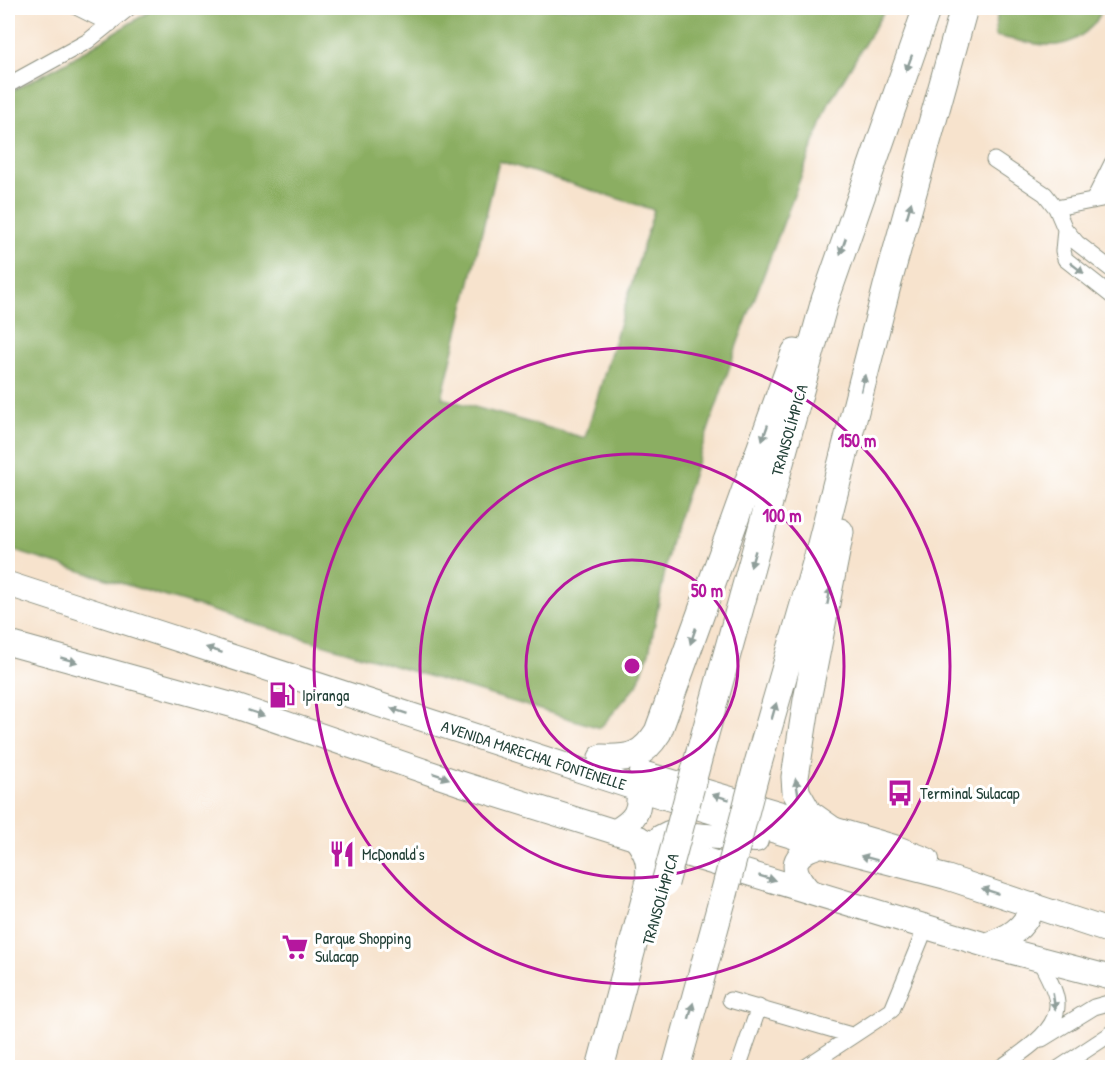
<svg xmlns="http://www.w3.org/2000/svg" width="1120" height="1075" font-family="'Patrick Hand',sans-serif">
  <style>
    .forest { fill: #8bae62; stroke: #55764b; stroke-width: 1.5; fill-rule: evenodd }
    .lines { fill: none; stroke-linecap: round; stroke-linejoin: round }
    .minor-casing { stroke: #8b9080; stroke-width: 17 }
    .primary-casing { stroke: #8b9080; stroke-width: 26 }
    .motorway-casing { stroke: #8b9080; stroke-width: 29 }
    .minor { stroke: #fff; stroke-width: 15 }
    .primary { stroke: #fff; stroke-width: 24 }
    .motorway { stroke: #fff; stroke-width: 27 }
    .motorway-bridge-casing { stroke: #8b9080; stroke-width: 29; stroke-linecap: butt }
    .motorway-bridge { stroke: #fff; stroke-width: 27 }
    .oneway { fill: #8f9e9a }
    .ring { fill: none; stroke: #b5179e; stroke-width: 3 }
    .labels { text-anchor: middle; stroke-width: 6; stroke-linejoin: round; paint-order: stroke }
    .street-label { font-size: 16px; fill: #1f3d34; stroke: #fff }
    .poi-label { font-size: 16px; fill: #1f3d34; stroke: #fff; text-anchor: start }
    .centre { fill: #b5179e; stroke: #fff; stroke-width: 3 }
    .ring-label { font-size: 18px; text-anchor: middle; font-weight: bold; fill: #b5179e; stroke: #fff; stroke-width: 6; stroke-linejoin: round; paint-order: stroke }
  </style>
  <rect width="100%" height="100%" fill="#fff"/>
  <filter id="ink" filterUnits="userSpaceOnUse"><feTurbulence type="fractalNoise" baseFrequency=".0167" numOctaves="2"/><feDisplacementMap in="SourceGraphic" scale="12" xChannelSelector="R" yChannelSelector="G"/><feConvolveMatrix kernelMatrix="1 2 1 2 8 2 1 2 1" color-interpolation-filters="sRGB"/></filter>
  <filter id="wash" filterUnits="userSpaceOnUse"><feTurbulence type="fractalNoise" baseFrequency=".008" numOctaves="4" result="noise"/><feDisplacementMap in="SourceGraphic" scale="24" xChannelSelector="R" yChannelSelector="G"/><feGaussianBlur stdDeviation="1.35" result="paint"/><feColorMatrix in="noise" values="0 0 0 0 0 0 0 0 0 0 0 0 0 0 0 0 0 1.4 0 .05"/><feComposite in="paint" operator="in"/></filter>
  <g filter="url(#wash)">
    <rect width="100%" height="100%" fill="#f7e3cd"/>
    <path class="forest" d="M155,8H886L829,103L738,342L671,540L649,653L637,685L600,728L8,549L15,516L8,513V93L65,63ZM499,161L654,210L585,438L442,398Z
      M998,8H1102C1098,26 1076,43 1057,45C1041,47 1012,39 995,36Z"/>
  </g>
  <g filter="url(#ink)">
    <g class="lines">
      <g class="minor-casing">
        <path id="minor" d="M78,8L110,24
          M8,85L88,41L129,8
          M994,160L1045,194L1056,208L1065,229L1077,243L1112,270
          M1093,201L1112,163
          M1056,208L1112,197
          M1065,229L1063,251L1065,259L1112,296
          M730,1000L851,1035
          M1042,1039L1094,1007L1112,1002
          M738,1068L759,1007
          M804,1068L892,1010L926,927
          M1000,1068C1019,1054 1059,1032 1057,1003C1056,989 1045,972 1039,959
          M1059,1068L1112,1033"/>
      </g>
      <g class="primary-casing">
        <path id="primary" d="M8,584L638,789L822,845L946,877L1112,932
          M8,643L232,705L459,783L702,859L986,945L1112,978
          M642,773L894,847L927,860
          M616,831C635,820 641,811 638,789
          M661,837L669,833L756,840
          M809,891C788,868 791,853 822,845
          M986,945C1010,937 1023,930 1034,905"/>
      </g>
      <g class="motorway-casing">
        <path id="motorway" d="M700,752L825,300L927,8
          M602,758C631,759 643,756 658,732L795,353
          M757,767L818,556L887,286L964,8
          M832,830L808,813L796,792L795,777L807,700L840,532
          M600,1068L649,885C651,865 650,855 638,839
          M676,1068L724,894"/>
      </g>
      <use href="#minor" class="minor"/>
      <use href="#primary" class="primary"/>
      <use href="#motorway" class="motorway"/>
      <g class="motorway-bridge-casing">
        <path id="motorway-bridge" d="M665,883L700,752
          M724,894L757,767"/>
      </g>
      <use href="#motorway-bridge" class="motorway-bridge"/>
    </g>
    <defs><path id="oneway-solid" d="M-6-.8H1V-3.2L6.5 0L1 3.2V.8H-6Z" transform="scale(1.5)"/></defs>
    <g class="oneway">
      <use href="#oneway-solid" transform="translate(909 63) rotate(110)"/>
      <use href="#oneway-solid" transform="translate(909 210) rotate(-74)"/>
      <use href="#oneway-solid" transform="translate(843 246) rotate(109)"/>
      <use href="#oneway-solid" transform="translate(1077 268) rotate(38)"/>
      <use href="#oneway-solid" transform="translate(863 383) rotate(-77)"/>
      <use href="#oneway-solid" transform="translate(765 433) rotate(109)"/>
      <use href="#oneway-solid" transform="translate(753 559) rotate(106)"/>
      <use href="#oneway-solid" transform="translate(829 596) rotate(-79)"/>
      <use href="#oneway-solid" transform="translate(693 636) rotate(109)"/>
      <use href="#oneway-solid" transform="translate(214 650) rotate(-162)"/>
      <use href="#oneway-solid" transform="translate(69 660) rotate(16)"/>
      <use href="#oneway-solid" transform="translate(399 711) rotate(-161)"/>
      <use href="#oneway-solid" transform="translate(774 711) rotate(-74)"/>
      <use href="#oneway-solid" transform="translate(256 713) rotate(19)"/>
      <use href="#oneway-solid" transform="translate(441 776) rotate(19)"/>
      <use href="#oneway-solid" transform="translate(797 787) rotate(-99)"/>
      <use href="#oneway-solid" transform="translate(721 797) rotate(-163)"/>
      <use href="#oneway-solid" transform="translate(869 858) rotate(-165)"/>
      <use href="#oneway-solid" transform="translate(767 878) rotate(17)"/>
      <use href="#oneway-solid" transform="translate(990 891) rotate(-162)"/>
      <use href="#oneway-solid" transform="translate(1054 1001) rotate(81)"/>
      <use href="#oneway-solid" transform="translate(691 1011) rotate(-75)"/>
    </g>
  </g>
  <g class="ring">
    <circle cx="632" cy="666" r="106"/>
    <circle cx="632" cy="666" r="212"/>
    <circle cx="632" cy="666" r="318"/>
  </g>
  <defs>
    <g id="fuel-bare" transform="scale(2.07)"><path d="M-5.5-6h7V0h2V4h1.3V-2.5L3-4.5l.8-.8L6-3V5H2.5V1h-1V6h-7ZM-4.2-4.7v3.2H.2V-4.7Z" fill="#b5179e" stroke="#fff" stroke-width="2.5" paint-order="stroke"/></g>
    <g id="bus-bare" transform="scale(2.07)"><path d="M-5-6H5V4H4V6H2V4H-2V6H-4V4H-5ZM-3.5-4V0h7V-4ZM-3.5 1.2v1.5H-2V1.2ZM2 1.2v1.5H3.5V1.2Z" fill="#b5179e" stroke="#fff" stroke-width="2.5" paint-order="stroke"/></g>
    <g id="restaurant-bare" transform="scale(2.07)"><path d="M-5-6h1v4h1v-4h1v4h1v-4h1v5L-1.5 .5V6h-2V.5L-5-1ZM5-6V6H3V1.5H1.5Q1.5-4 5-6Z" fill="#b5179e" stroke="#fff" stroke-width="2.5" paint-order="stroke"/></g>
    <g id="supermarket-bare" transform="scale(2.07)"><path d="M-6-5.5h2.5l.6 2H6L4.5 2H-2.5L-4.4-4H-6ZM-1.5 3.2a1.3 1.3 0 1 0 .1 0ZM3 3.2a1.3 1.3 0 1 0 .1 0Z" fill="#b5179e" stroke="#fff" stroke-width="2.5" paint-order="stroke"/></g>
  </defs>
  <g fill-rule="evenodd">
    <use href="#fuel-bare" x="282" y="695"/>
    <use href="#bus-bare" x="900" y="793"/>
    <use href="#restaurant-bare" x="342" y="854"/>
    <use href="#supermarket-bare" x="295" y="947"/>
  </g>
  <g class="labels">
    <g class="street-label">
      <text transform="translate(789 430) rotate(-74)" y="6">TRANSOLÍMPICA</text>
      <text transform="translate(534 755) rotate(18)" y="6">AVENIDA MARECHAL FONTENELLE</text>
      <text transform="translate(660 899) rotate(-74)" y="6">TRANSOLÍMPICA</text>
    </g>
    <g class="poi-label">
      <text x="302" y="701">Ipiranga</text>
      <text x="920" y="799">Terminal Sulacap</text>
      <text x="362" y="860">McDonald's</text>
      <text x="315" y="944">Parque Shopping<tspan x="315" dy="18">Sulacap</tspan></text>
    </g>
  </g>
  <circle cx="632" cy="666" r="9" class="centre"/>
  <g class="ring-label">
    <text x="857" y="447">150 m</text>
    <text x="782" y="522">100 m</text>
    <text x="707" y="597">50 m</text>
  </g>
  <rect width="1120" height="1075" fill="none" stroke="#fff" stroke-width="30"/>
</svg>
